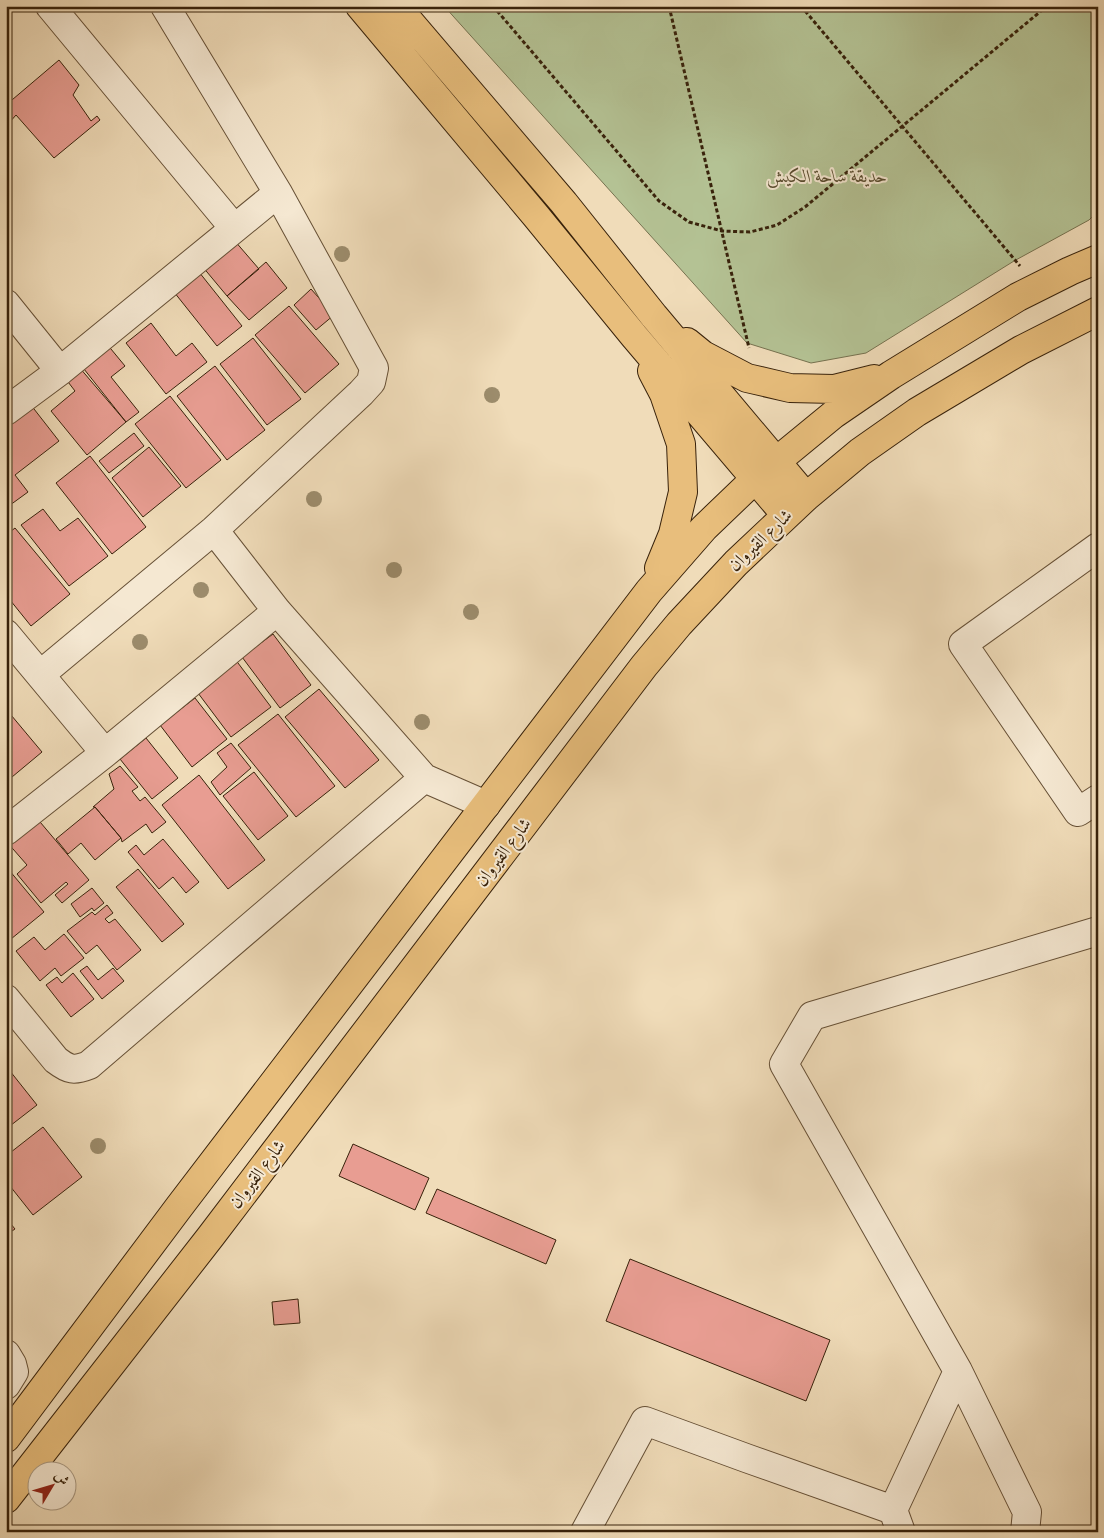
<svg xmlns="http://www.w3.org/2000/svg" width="1104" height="1538" font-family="'IM FELL Double Pica',Amiri,serif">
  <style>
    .green { fill: #b4c294; stroke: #767250 }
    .building { fill: #e89d92; stroke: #38220b }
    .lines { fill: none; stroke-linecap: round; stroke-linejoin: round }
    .minor-casing { stroke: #665036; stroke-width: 30 }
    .major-casing { stroke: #38220b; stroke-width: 30 }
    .path { stroke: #38220b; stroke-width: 3; stroke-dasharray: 4 2.5; stroke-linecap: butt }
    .minor { stroke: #f5e8d2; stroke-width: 28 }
    .major { stroke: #e8be7c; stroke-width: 28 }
    .tree { fill: #9c8c6c }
    .labels { text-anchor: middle; stroke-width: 4; stroke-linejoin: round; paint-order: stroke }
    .park-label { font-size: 18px; font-style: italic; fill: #574a2d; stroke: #f5e8d2 }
    .street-label { font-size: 18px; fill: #38220b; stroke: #f5e8d2 }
  </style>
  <rect width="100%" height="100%" fill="#f0dcb9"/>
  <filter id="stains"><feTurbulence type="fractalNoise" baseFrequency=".004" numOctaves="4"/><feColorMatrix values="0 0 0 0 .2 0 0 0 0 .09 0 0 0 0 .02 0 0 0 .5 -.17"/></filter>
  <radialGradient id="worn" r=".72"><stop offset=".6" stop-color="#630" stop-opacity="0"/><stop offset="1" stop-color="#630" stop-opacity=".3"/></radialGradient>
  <path class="green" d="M444,6H1098V211L1089,220L1014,261L866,353L811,363L747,343Z"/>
  <path class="building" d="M59,60L79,85L73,95L91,121L97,116L100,120L54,158L16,115L9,123L6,120V105Z
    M234,240L259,269L227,296L202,266Z
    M266,262L287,288L249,320L227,296Z
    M199,272L242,326L217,346L174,292Z
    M311,289L334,315L316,330L294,305Z
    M289,306L339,364L305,393L255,335Z
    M151,323L176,356L192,343L207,362L166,394L126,343Z
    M253,338L301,399L267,425L220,364Z
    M106,343L125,366L111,377L139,412L126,422L80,364Z
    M215,366L265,430L227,460L177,396Z
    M79,367L126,422L87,455L51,411L75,391L65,378Z
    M170,396L221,460L186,488L135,424Z
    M27,400L59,441L15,475L28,492L6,508V481L11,478L6,472V416Z
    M134,433L144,446L109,473L99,461Z
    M149,447L181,486L143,517L112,478Z
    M90,456L146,527L112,554L56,483Z
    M43,509L60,531L78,518L108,556L69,586L21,525Z
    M15,528L70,594L31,626L6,595V535Z
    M273,634L311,685L280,708L242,657Z
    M232,655L271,707L231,737L192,685Z
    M319,689L379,760L345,788L285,717Z
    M195,698L227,739L192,767L160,725Z
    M6,709L42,752L6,782Z
    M278,714L335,786L296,817L238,745Z
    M146,738L178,778L152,799L120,759Z
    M231,743L251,768L220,795L211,782L227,767L217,753Z
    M120,766L138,787L132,791L140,801L145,797L166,822L152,833L146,824L122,842L121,838L95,807H93L114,789L109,774Z
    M254,772L288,816L258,840L223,796Z
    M199,775L265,860L228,889L162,805Z
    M95,807L121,838L95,860L81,843L68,854L56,839Z
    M35,816L89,880L62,903L55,895L68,884L66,882L41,903L17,874L27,865L6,841Z
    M163,839L199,882L186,893L173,877L159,889L128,852L136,845L144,855Z
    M138,869L184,924L162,942L116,887Z
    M9,870L44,912L11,939L6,933V872Z
    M92,888L104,903L94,911L92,908L80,917L71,904Z
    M107,905L113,913L105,919L109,923L115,919L141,950L117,970L97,945L86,954L67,931L92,912L95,915Z
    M64,934L84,958L61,976L55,968L40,981L16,951L34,937L45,950Z
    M87,966L98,980L113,968L124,981L102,999L80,971Z
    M73,973L94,999L71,1017L46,985L57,977L62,983Z
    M6,1066L37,1105L6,1129Z
    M43,1127L82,1177L33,1215L6,1181V1156Z
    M353,1144L429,1178L415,1210L339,1176Z
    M437,1189L556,1240L546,1264L426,1213Z
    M6,1218L15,1229L6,1235Z
    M630,1259L830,1340L806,1401L606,1321Z
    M298,1299L300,1323L274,1325L272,1302Z"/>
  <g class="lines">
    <g class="minor-casing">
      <path id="minor" d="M50,6L234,228
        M6,304L60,371
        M6,411L60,371L278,193
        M214,530L277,611L424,778L486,805
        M1098,547L963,644L1078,812L1098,799
        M6,634L105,753
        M41,674L214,530L361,393L371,382L374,368L278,193L165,6
        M6,831L105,753L277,611
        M6,999L56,1060C69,1070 74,1071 89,1065L424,778
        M6,1354L12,1364L14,1372L6,1385
        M585,1532L645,1421L746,1458L893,1510
        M901,1532L893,1510L958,1371
        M1025,1532L1027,1512L958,1371L784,1064L812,1016L1098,931"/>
    </g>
    <g class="major-casing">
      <path id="major" d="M360,6L536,216L634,336L786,515
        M396,6L564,203L654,316L806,497
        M687,342L703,355L747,378L790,388L834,389L874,379
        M652,371L664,394L681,444L683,492L673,534L659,568
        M6,1438L179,1207L649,591L704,528L755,479L834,414L891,375L1018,297L1070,271L1098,259
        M6,1499L211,1236L644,666L679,624L736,563L806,497L860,452L917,412L1021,350L1098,311"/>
    </g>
    <path class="path" d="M493,6L659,201L689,222L722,231L750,232L777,225L805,207L1047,6
      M669,6L749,348
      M801,6L1020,266"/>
    <use href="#minor" class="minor"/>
    <use href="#major" class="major"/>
  </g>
  <g class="tree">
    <circle cx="342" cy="254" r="8"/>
    <circle cx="492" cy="395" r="8"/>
    <circle cx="314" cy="499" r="8"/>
    <circle cx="394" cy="570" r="8"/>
    <circle cx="201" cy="590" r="8"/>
    <circle cx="471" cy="612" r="8"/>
    <circle cx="140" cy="642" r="8"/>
    <circle cx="422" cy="722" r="8"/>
    <circle cx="98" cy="1146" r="8"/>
  </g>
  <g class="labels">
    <g class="park-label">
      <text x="827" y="182">حديقة ساحة الكيش</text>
    </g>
    <g class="street-label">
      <text transform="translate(760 540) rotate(-44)" y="6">شارع القيروان</text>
      <text transform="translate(503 852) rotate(-53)" y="6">شارع القيروان</text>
      <text transform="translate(257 1174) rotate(-53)" y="6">شارع القيروان</text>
    </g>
  </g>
  <rect width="1104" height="1538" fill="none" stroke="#f0dcb9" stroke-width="25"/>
  <rect x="8" y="8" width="1089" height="1523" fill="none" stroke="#38220b" stroke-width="2.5"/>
  <rect x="12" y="12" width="1079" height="1513" fill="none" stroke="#38220b"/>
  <g transform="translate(52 1486) rotate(52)"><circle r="24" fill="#f5e8d2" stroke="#a99982"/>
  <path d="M0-4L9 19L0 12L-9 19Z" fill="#8f2418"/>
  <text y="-8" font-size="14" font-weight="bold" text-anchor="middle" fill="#38220b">ش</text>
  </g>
  <rect width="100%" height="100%" filter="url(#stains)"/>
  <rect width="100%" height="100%" fill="url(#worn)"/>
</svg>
